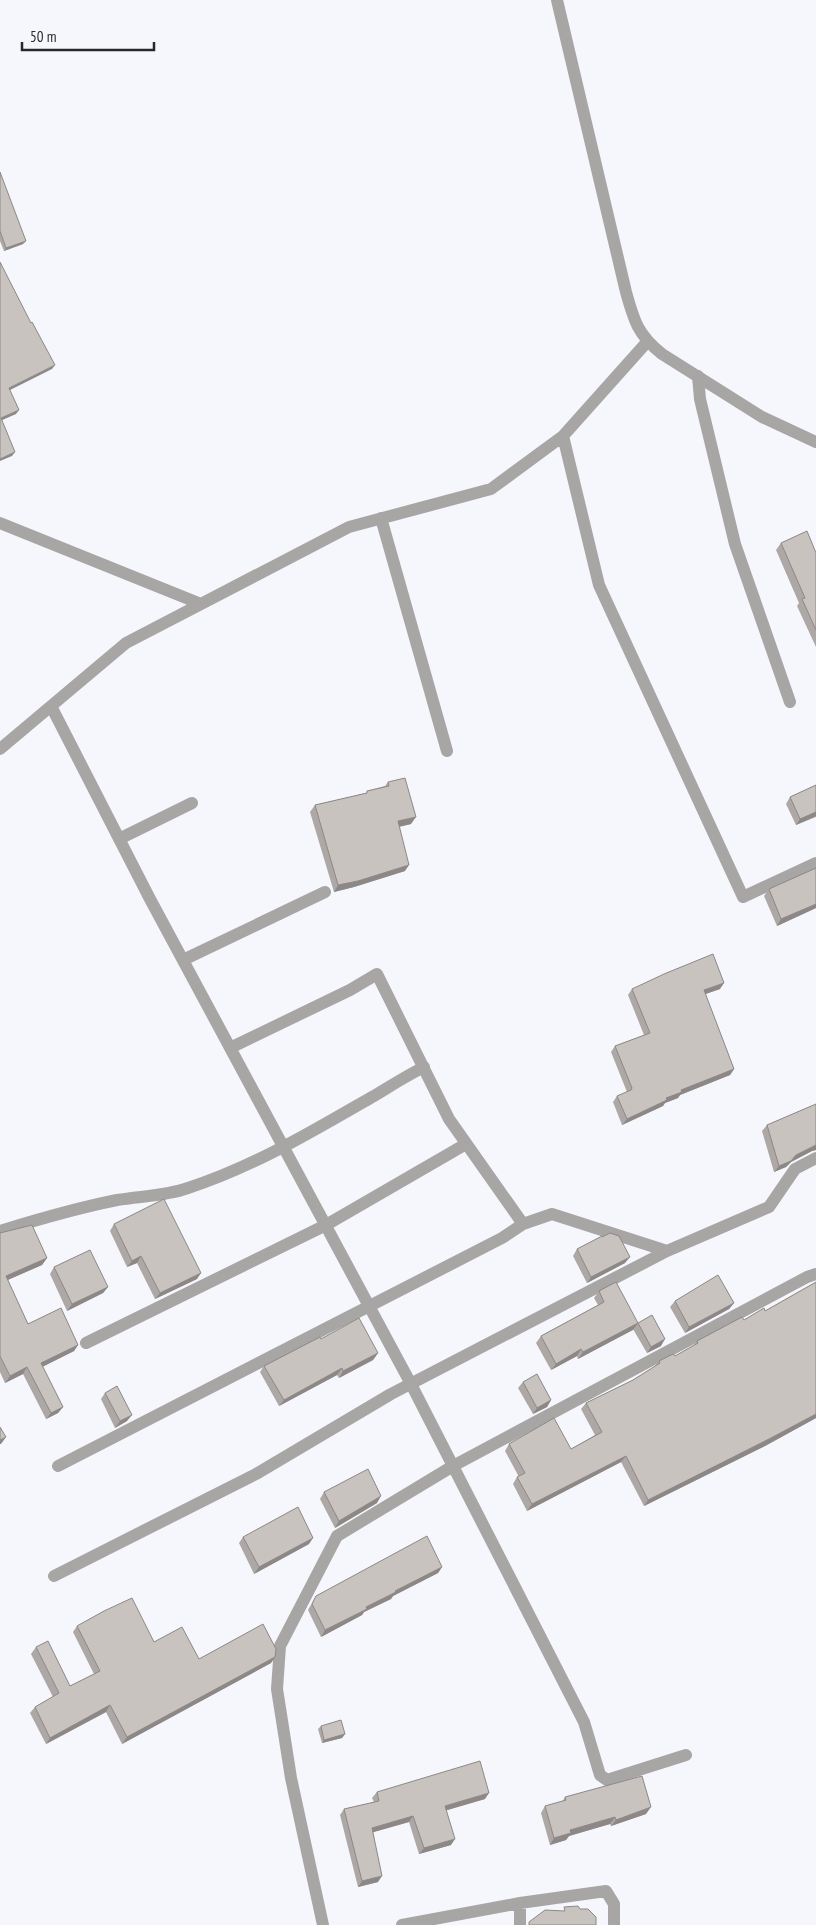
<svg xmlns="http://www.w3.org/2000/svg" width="816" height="1925" font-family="'PT Sans Narrow',sans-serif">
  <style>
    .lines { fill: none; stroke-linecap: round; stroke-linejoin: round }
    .minor { stroke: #a8a5a5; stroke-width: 12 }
    .tertiary { stroke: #a8a5a5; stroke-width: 12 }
    .wall { fill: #ada8a5 }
    .shaded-wall { fill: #8d8886 }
    .building { fill: #c9c3c0; stroke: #8d8886 }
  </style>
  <rect width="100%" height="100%" fill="#f5f7fc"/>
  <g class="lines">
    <path class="minor" d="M698,376L700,399L735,544L790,702
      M563,436L599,585L743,897L816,863
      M381,518L447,751
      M0,523L201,604
      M51,706L150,899L411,1384L584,1722L600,1775L607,1780L686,1755
      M0,749L126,643L349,527L491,489L563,436L647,342
      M119,839L192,803
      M183,960L325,892
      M230,1048L350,990L377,974L449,1119L523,1224
      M0,1231C39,1219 77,1208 117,1200C141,1196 166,1196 188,1188C253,1167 313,1131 372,1097C389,1087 406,1076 424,1067
      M86,1343L326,1225L466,1144
      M58,1466L502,1238L523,1224L552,1214L667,1251
      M54,1576L256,1474L391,1394L667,1251L769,1207L795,1169L816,1158
      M323,1925L291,1778L277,1689L280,1646L337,1536L453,1466L807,1277L816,1274
      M402,1925L520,1903L606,1891L614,1904V1925
      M520,1925V1903"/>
    <path class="tertiary" d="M557,0L626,292C634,321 638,335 662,354L762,417L816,442"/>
  </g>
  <path class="wall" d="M0,172L23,244L4,251L0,241Z
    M781,543L816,553V647L797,606L799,603L776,550Z
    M388,782L411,824L399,827L405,871L354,887L334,892L310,812L315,805L366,793L367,791L385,786Z
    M816,785V817L796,825L786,804L790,797Z
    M816,868V908L777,926L764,896L769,889Z
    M632,989H720L705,994L734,1069L730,1075L680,1095L678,1098L665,1103L663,1106L622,1125L613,1102L617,1096L627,1092L611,1052L615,1046L644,1035L628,995Z
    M816,1104V1150L812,1151L791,1162L786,1167L774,1172L762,1131L767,1125Z
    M114,1224L197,1279L155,1299L137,1263L127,1267L110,1231Z
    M0,1233L47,1258L42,1265L7,1280L28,1324L78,1345L74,1351L42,1367L63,1407L58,1413L46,1419L23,1374L5,1383L0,1372Z
    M602,1237L625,1263L587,1283L573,1256L577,1249Z
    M54,1267L108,1287L103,1293L67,1311L50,1274Z
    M816,1282V1418L765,1446L644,1506L621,1462L527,1511L513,1484L517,1477H519L505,1451L509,1444L571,1449L595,1435L581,1409L586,1403L633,1380L655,1366L659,1361L675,1356L694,1345L697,1341L765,1311Z
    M599,1291L637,1323L661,1346L647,1353L633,1329L578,1359L577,1356L551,1370L536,1343L541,1336L598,1305L594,1298Z
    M675,1301L734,1303L729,1309L685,1333L670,1307Z
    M378,1353L373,1360L339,1378L337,1375L279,1406L260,1372L264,1366Z
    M523,1382L551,1400L547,1407L533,1414L518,1388Z
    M105,1393L127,1421L115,1428L101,1399Z
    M324,1492L377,1503L335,1528L320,1499Z
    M243,1537L309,1544L254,1574L239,1543Z
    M442,1567L438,1573L393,1596L391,1599L364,1612L362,1615L321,1637L308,1610L316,1596Z
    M77,1626L154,1642L199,1659L275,1657L271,1663L122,1744L106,1712L46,1744L30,1713L35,1707L53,1697L31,1654L36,1647L70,1686L94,1674L73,1632Z
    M321,1726L345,1734L342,1738L322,1743L318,1729Z
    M377,1792L485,1799L446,1810L451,1845L419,1854L409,1822L373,1832L378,1882L358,1887L340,1815L344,1809L374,1802L372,1798Z
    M565,1797L646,1814L611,1826L610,1824L569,1836L566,1840L550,1845L541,1813L545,1806L562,1802Z"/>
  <path class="shaded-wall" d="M26,241L23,244L4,251L6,248Z
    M55,365L52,369L6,392L9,388Z
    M19,410L16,414L0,421L1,418Z
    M15,452L12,456L0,461V459Z
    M816,812V816L796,825L800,819Z
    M416,817L411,824L393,828L398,821Z
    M409,865L405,871L354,887L334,892L338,885Z
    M816,904V908L777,926L781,919Z
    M724,983L720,989L700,996L704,990Z
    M734,1069L730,1075L680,1095L678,1098L665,1103L663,1106L622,1125L627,1119L681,1090Z
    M816,1145V1150L812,1151L791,1162L786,1167L774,1172L779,1166L796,1155Z
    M141,1256L137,1263L127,1267L132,1261Z
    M630,1257L625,1263L587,1283L591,1277Z
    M47,1258L42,1265L1,1283L6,1276Z
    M201,1273L197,1279L155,1299L160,1293Z
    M108,1287L103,1293L67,1311L72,1304Z
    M734,1303L729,1309L685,1333L689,1327Z
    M638,1323L633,1330L578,1359L583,1352Z
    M665,1339L661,1346L647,1353L651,1347Z
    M78,1345L74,1351L36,1370L41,1363Z
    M581,1349L577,1356L551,1370L556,1364Z
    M378,1353L373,1360L339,1378L343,1371Z
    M27,1367L23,1374L5,1383L10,1376Z
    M342,1368L337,1375L279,1406L284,1400Z
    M551,1400L547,1407L533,1414L537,1408Z
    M63,1407L58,1413L46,1419L51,1413Z
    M816,1414V1418L765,1446L644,1506L648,1500Z
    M132,1415L127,1421L115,1428L120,1421Z
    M6,1437L1,1444H0V1440Z
    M626,1456L621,1462L527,1511L532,1504Z
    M381,1496L377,1503L335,1528L339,1521Z
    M313,1538L309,1544L254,1574L259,1567Z
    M442,1567L438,1573L393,1596L391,1599L364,1612L362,1615L321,1637L325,1630L395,1591Z
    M275,1657L271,1663L122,1744L127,1737Z
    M110,1705L106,1712L46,1744L50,1738Z
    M345,1734L342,1738L322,1743L324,1740Z
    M489,1793L485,1799L441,1812L445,1806Z
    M651,1807L646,1814L611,1826L616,1820Z
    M413,1816L409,1822L367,1834L372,1828Z
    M615,1817L610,1824L569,1836L566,1840L550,1845L554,1838L570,1830Z
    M455,1839L451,1845L419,1854L424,1848Z
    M382,1876L378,1882L358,1887L362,1881Z"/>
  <path class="building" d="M0,172L26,241L6,248L0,231Z
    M0,262L31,323L32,322L55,365L9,388L19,410L1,418L15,452L0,459Z
    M807,531L816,553V630L802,599L805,598L781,543Z
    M405,778L416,817L398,821L409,865L358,881L338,885L315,805L367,793V791L389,786L388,782Z
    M816,785V812L800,819L790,797Z
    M816,868V904L781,919L769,889Z
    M713,954L724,983L704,990L734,1069L681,1090L682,1092L666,1098L667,1100L627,1119L617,1096L631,1090L632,1088L615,1046L650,1033L632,989L664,974Z
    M816,1104V1145L796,1155L791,1161L779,1166L767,1125Z
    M164,1199L201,1273L160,1293L141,1256L132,1261L114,1224Z
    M32,1225L47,1258L6,1276L28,1324L61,1308L78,1345L41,1363L63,1407L51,1413L27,1367L10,1376L0,1356V1233Z
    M610,1233L619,1236L630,1257L591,1277L577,1249L602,1236V1237Z
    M90,1250L108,1287L72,1304L54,1267Z
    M718,1275L734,1303L689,1327L675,1301Z
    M616,1282L638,1323L583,1352L581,1349L556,1364L541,1336L604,1302L599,1291Z
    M816,1282V1414L769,1439L648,1500L626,1456L532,1504L517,1477L525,1473L509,1444L554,1418L571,1449L602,1432L586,1403L633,1380L660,1363L659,1361L673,1354L675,1356L698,1343L697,1341L742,1317L744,1320L764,1308L765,1311Z
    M652,1315L665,1339L651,1347L638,1323Z
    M359,1318L378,1353L343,1371L342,1368L284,1400L264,1366L320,1337L321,1339Z
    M537,1374L551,1400L537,1408L523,1382Z
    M117,1386L132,1415L120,1421L105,1393Z
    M0,1427L6,1437L0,1440Z
    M368,1469L381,1496L339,1521L324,1492Z
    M298,1507L313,1538L259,1567L243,1537Z
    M427,1536L442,1567L395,1591L396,1592L366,1607L367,1609L325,1630L312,1604L316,1596Z
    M132,1598L154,1642L182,1627L199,1659L263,1624L276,1649L275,1657L127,1737L110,1705L50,1738L35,1707L59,1693L36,1647L48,1641L70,1686L100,1671L77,1626L104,1611Z
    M341,1720L345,1734L324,1740L321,1726Z
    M480,1761L489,1793L445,1806L455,1839L424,1848L413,1816L372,1828L382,1876L362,1881L344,1809L379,1801L377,1792Z
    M642,1776L651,1807L616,1820L615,1817L570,1830L571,1833L554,1838L545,1806L566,1800L565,1797Z
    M578,1906L580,1909H588L596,1917V1925H529V1922L545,1910L565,1911L564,1907Z"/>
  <path d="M22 42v8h132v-8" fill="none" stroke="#27282a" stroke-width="2.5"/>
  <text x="30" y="42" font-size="15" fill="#27282a" stroke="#f5f7fc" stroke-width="4" paint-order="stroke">50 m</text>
</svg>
